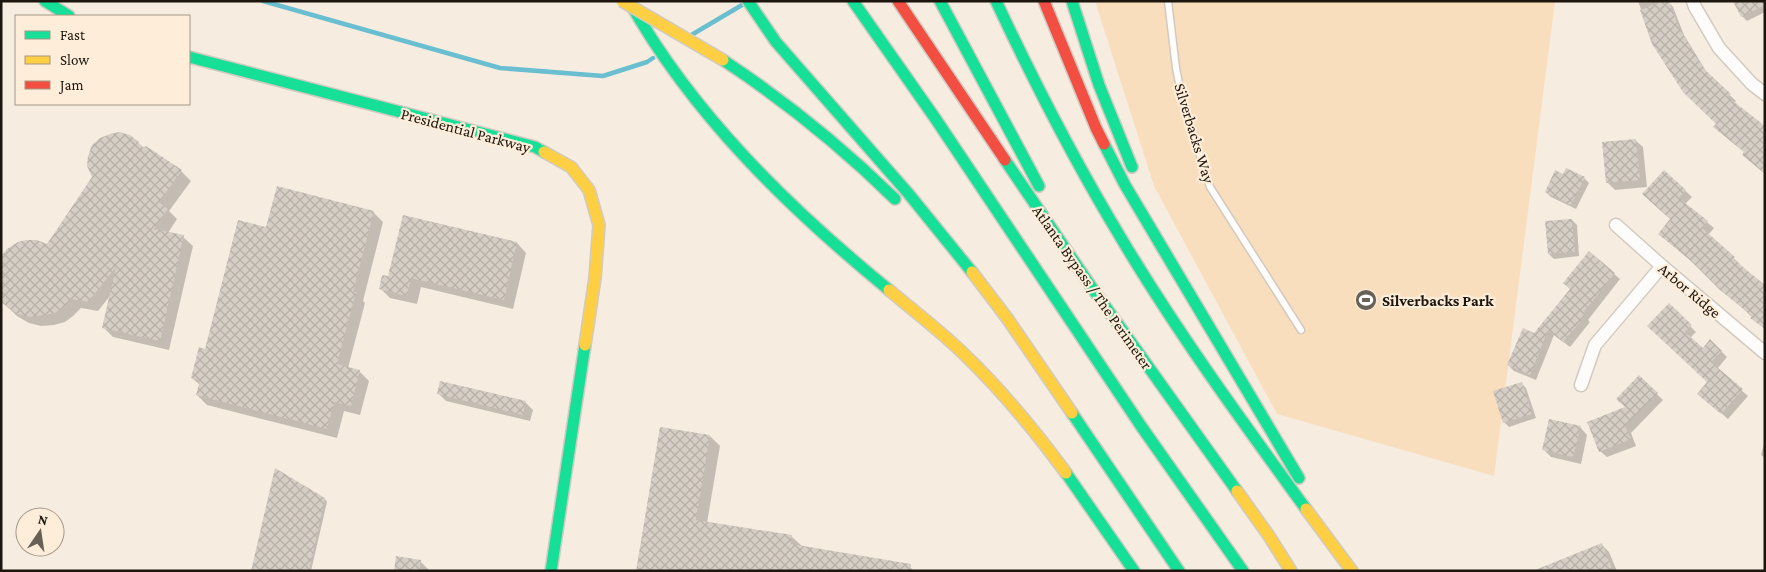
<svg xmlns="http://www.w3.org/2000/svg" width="1766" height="572" font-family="'Crimson Pro',serif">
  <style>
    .green { fill: #f8debd }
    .shadow { fill: #0003 }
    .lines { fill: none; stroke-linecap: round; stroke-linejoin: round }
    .stream { stroke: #69becf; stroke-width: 4.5 }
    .building { fill: url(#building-cross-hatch) }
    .lane-casing { stroke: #d1cac1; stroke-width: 9 }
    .street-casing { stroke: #d1cac1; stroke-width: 15 }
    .fast-casing { stroke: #d1cac1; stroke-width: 14 }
    .slow-casing { stroke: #d1cac1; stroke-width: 14 }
    .jam-casing { stroke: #d1cac1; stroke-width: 14 }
    .lane { stroke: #fefcfa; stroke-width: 6 }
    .street { stroke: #fefcfa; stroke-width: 12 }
    .fast { stroke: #16e098; stroke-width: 11 }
    .slow { stroke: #ffcf43; stroke-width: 11 }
    .jam { stroke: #f24e42; stroke-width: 11 }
    .slow-bridge-casing { stroke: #d1cac1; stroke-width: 14; stroke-linecap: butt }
    .slow-bridge { stroke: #ffcf43; stroke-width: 11 }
    .labels { text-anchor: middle; stroke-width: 4.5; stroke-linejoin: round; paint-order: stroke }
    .street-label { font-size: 16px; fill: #1c160f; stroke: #feedd8 }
    .poi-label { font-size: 16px; font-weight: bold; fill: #1c160f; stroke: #feedd8; text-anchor: start }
  </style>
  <defs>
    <pattern id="building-cross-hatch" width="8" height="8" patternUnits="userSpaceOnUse" patternTransform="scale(1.25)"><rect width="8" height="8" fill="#d6cec5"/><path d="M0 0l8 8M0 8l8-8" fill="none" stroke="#b7b0a8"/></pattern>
  </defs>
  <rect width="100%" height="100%" fill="#f6ece0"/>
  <path class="green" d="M1095,1H1555L1494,476L1277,414L1154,186Z"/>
  <path class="shadow" d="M1638,1H1668L1673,7L1684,35L1709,76L1736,101L1734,103L1746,153L1718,124L1653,43Z
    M1765,1V12L1747,21L1742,16Z
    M1635,140L1643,147L1647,187L1615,190L1607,182Z
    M137,142L144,148H146L181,171L191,181L169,211L177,219L168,233L183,237L193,246L169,350L113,337L103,327L110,296L98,311L81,308L73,316L65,322L54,325L41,326L29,323L17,316L1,301Z
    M1664,171L1692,197L1685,204L1714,228L1708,235L1740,264L1739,266L1765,287V329L1697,266L1659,234L1671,219Z
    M1564,176L1584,178L1589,183L1576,209L1551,197L1546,192Z
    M373,212L383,222L363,301L365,303L348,368L359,371L369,381L360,415L344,411L337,438L207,405L197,395L200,385L192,378L267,228Z
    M1572,220L1577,225L1579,256L1554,259L1549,254Z
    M517,243L526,253L513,309L421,287L417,304L390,298L381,289L389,278Z
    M1589,253L1620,279L1588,320L1590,322L1570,347L1554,335L1536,380L1514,371L1508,365L1571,290Z
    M1669,305L1696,332L1690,338L1703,349L1711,341L1727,357L1717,369L1748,396L1728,419L1705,399L1708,383Z
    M1639,377L1663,400L1631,433L1636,446L1607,457L1600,451L1627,408Z
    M1522,384L1526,388L1536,418L1509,427L1504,422Z
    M439,394L526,403L533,410L530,421L446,401Z
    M1580,427L1587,435L1581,464L1551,457L1543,449Z
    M710,436L720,446L707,523L792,537L802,546L908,565L914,571H637Z
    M1765,439V458L1761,455Z
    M325,499L327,502L311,571H253Z
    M1601,544L1609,552L1617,571H1556Z
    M420,561L430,571H395Z"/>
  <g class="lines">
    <path class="stream" d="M263,1L500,68L603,76L647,62L653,58
      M693,34L742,5"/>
  </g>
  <path class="building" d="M1664,1H1669L1679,28L1704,69L1731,94L1728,97L1765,126V174L1742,155L1744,152L1713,127L1716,124L1683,92L1652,44L1640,10Z
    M1733,1H1765V5L1741,17Z
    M119,132L130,135L138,141L142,148L146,146L182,170L159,202L168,209L154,229L184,235L160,341L102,328L116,267L88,302L71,299L64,307L55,313L31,317L18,314L1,302V256L7,249L18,242L26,240H37L47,244L92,177L87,166L88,156L92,145L100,138L110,134Z
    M1636,139L1640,180L1606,183L1602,142Z
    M1566,168L1585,177L1571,205L1545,192L1555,170L1563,174Z
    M1664,170L1686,190L1679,198L1708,221L1702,228L1735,257L1733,259L1765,285V329L1750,318L1752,316L1720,290L1689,259L1658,234L1670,219L1642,194Z
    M277,186L374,211L353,292H356L337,364L360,370L351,406L334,402L327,429L196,395L200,380L191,378L199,347L205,349L238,220L266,227Z
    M403,215L517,242L504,300L411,278L407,296L379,289L382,275L388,276Z
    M1572,219L1575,252L1548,254L1545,221Z
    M1589,251L1615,273L1582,314L1585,316L1563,342L1548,330L1530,375L1507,365L1523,328L1534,333L1570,289L1563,283Z
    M1669,303L1692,325L1685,332L1703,348L1710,339L1722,351L1711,362L1743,389L1721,414L1697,394L1707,382L1647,326Z
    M1639,375L1658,393L1625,426L1631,439L1599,452L1587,422L1625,407L1616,399Z
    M440,381L526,401L523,415L437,394Z
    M1522,382L1532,414L1503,423L1493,391Z
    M1549,419L1581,426L1573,457L1542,450Z
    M660,427L710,435L696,520L792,535L791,544L911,564V571H636Z
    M275,468L325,498L309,571H251Z
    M1602,543L1613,571H1535V570Z
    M396,556L421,560L419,571H394Z"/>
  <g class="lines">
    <g class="lane-casing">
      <path id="lane" d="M1168,1L1176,68L1182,98L1210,187L1301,330"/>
    </g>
    <g class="street-casing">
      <path id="street" d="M1693,1L1695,7L1719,48L1752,84L1765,94
        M1616,225L1662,266L1765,353
        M1581,385L1595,345L1662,266"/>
    </g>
    <g class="fast-casing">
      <path id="fast" d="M45,1L69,16
        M629,1C693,115 789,208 889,290
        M748,1L776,42L908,193L972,272
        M853,1L935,118L1141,426L1243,571
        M940,1L1039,186
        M996,1C1034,82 1075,162 1121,238C1177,332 1242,421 1306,509
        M1072,1L1099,85L1132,167
        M189,57L535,147L544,152
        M723,60C785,101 842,147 895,199
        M1104,144L1125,185L1299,478
        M1005,160L1090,285L1237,491
        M1072,413L1179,571
        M1066,473L1134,571
        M551,571L585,345"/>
    </g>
    <g class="slow-casing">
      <path id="slow" d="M544,152L571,167L589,190L599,225L595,278L585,345
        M972,272L1007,318L1072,413
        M889,290C915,312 943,333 967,357C1004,393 1036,432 1066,473
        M1237,491L1269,536L1291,571
        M1306,509L1352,571"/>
    </g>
    <g class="jam-casing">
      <path id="jam" d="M898,1L1005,160
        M1044,1L1096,128L1104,144"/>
    </g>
    <use href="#lane" class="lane"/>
    <use href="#street" class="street"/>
    <use href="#fast" class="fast"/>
    <use href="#slow" class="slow"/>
    <use href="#jam" class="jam"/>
    <g class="slow-bridge-casing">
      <path id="slow-bridge" d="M622,1L723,60"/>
    </g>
    <use href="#slow-bridge" class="slow-bridge"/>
  </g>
  <defs>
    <g id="stadium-disc" transform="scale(1.125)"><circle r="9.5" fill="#686158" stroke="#feedd8"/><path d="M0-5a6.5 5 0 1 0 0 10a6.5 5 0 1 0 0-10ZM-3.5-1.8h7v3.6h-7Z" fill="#fff"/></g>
  </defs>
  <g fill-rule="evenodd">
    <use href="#stadium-disc" x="1366" y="300"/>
  </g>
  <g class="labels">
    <g class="street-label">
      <text transform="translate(466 130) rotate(15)" y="6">Presidential Parkway</text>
      <text transform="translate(1195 133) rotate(73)" y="6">Silverbacks Way</text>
      <text transform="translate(1093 287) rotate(55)" y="6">Atlanta Bypass / The Perimeter</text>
      <text transform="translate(1690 290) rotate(40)" y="6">Arbor Ridge</text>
    </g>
    <g class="poi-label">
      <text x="1382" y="306">Silverbacks Park</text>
    </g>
  </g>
  <rect width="1766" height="572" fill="none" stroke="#1c160f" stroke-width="5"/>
  <rect x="15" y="15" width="175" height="90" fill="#feedd8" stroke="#a49788"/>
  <rect x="25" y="31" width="25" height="8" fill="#16e098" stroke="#a49788"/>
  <text x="60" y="40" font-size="15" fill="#1c160f">Fast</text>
  <rect x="25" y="56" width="25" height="8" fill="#ffcf43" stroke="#a49788"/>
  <text x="60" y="65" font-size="15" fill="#1c160f">Slow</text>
  <rect x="25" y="81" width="25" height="8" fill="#f24e42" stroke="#a49788"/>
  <text x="60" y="90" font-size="15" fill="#1c160f">Jam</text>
  <g transform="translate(40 532) rotate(13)"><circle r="24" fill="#feedd8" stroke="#a49788"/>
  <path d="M0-4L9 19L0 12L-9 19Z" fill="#686158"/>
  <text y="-8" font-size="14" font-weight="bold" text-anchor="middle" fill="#1c160f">N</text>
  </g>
</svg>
